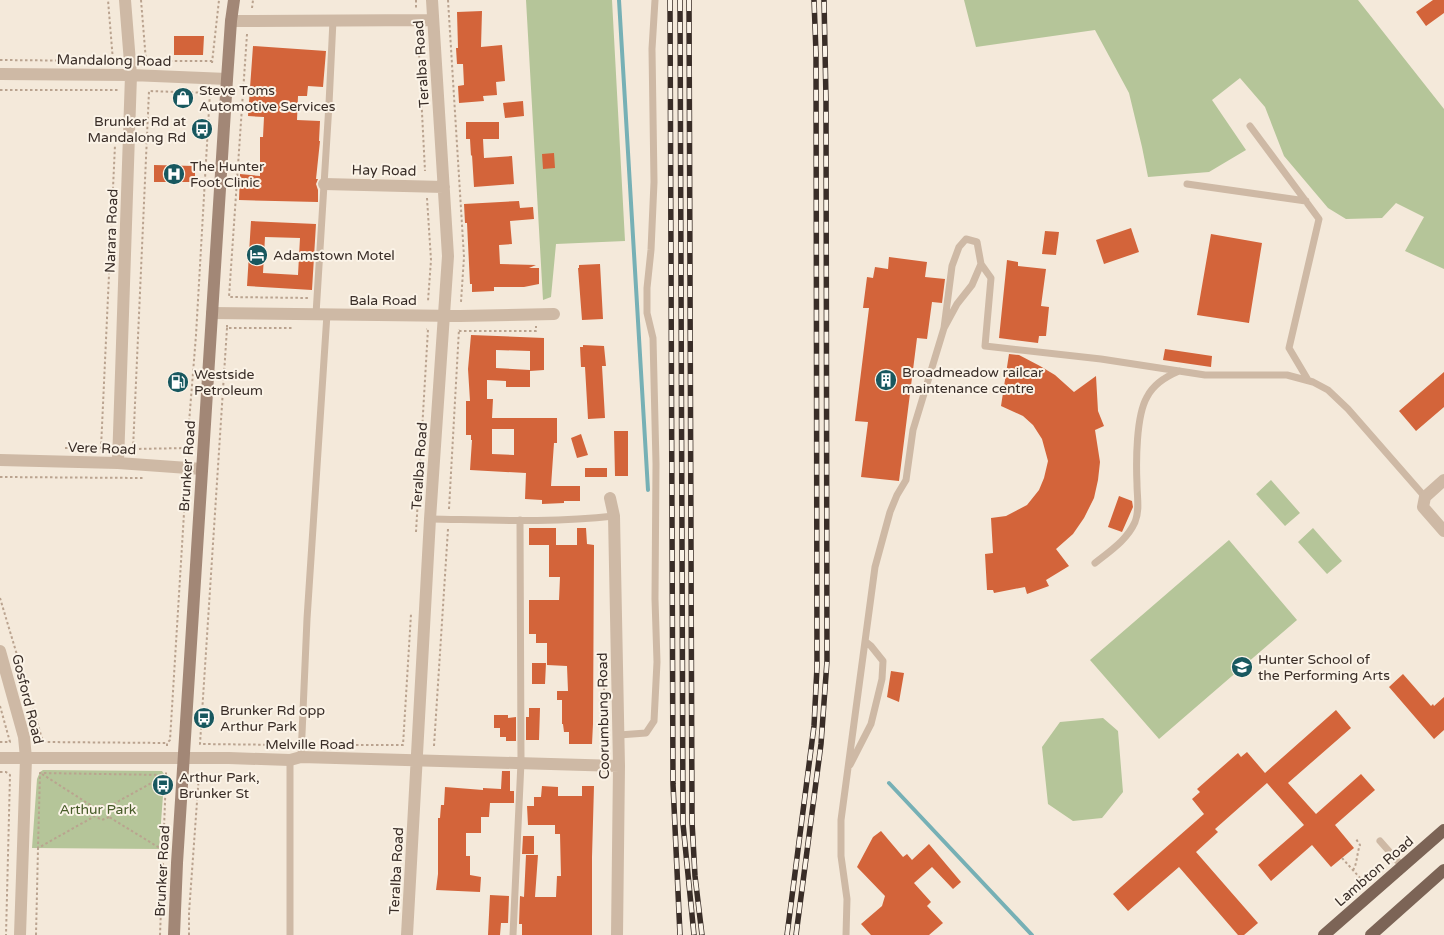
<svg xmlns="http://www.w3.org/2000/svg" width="1444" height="935" font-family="'Varela Round',sans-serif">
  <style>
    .green { fill: #b5c599 }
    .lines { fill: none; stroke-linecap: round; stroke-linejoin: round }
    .stream { stroke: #76b0b5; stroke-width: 4 }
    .building { fill: #d3643a; fill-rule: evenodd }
    .path { stroke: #baa38f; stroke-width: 2; stroke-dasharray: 2.5 2.5; stroke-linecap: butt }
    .service { stroke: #ceb9a5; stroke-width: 7 }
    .minor { stroke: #ceb9a5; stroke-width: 12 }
    .secondary { stroke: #a28776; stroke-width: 12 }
    .primary { stroke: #7c6456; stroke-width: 12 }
    .rail-casing { stroke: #392d27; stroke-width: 5.5 }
    .rail { stroke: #fbf3e7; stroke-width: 4; stroke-dasharray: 11; stroke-linecap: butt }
    .labels { text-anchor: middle; stroke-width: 4; stroke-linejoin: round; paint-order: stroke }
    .street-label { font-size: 14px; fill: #392d27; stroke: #fbf3e7 }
    .poi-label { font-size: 14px; fill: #392d27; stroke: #fbf3e7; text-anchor: start }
    .park-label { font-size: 14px; fill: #465a28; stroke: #fbf3e7 }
  </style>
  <rect width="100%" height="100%" fill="#f4e9da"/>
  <path class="green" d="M526,0H612L625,241L556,244L551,297L543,300Z
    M964,0H1358L1444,109V269L1405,251L1424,217L1396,203L1382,218L1346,219L1328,208L1284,156L1265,107L1240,78L1212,100L1246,150L1209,172L1148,177L1142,147L1129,93L1095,30L976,47Z
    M1271,480L1300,513L1285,526L1256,494Z
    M1313,528L1342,561L1327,574L1298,542Z
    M1229,540L1297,620L1159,739L1090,660Z
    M1103,718L1118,731L1123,792L1102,818L1073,821L1048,804L1042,747L1060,722Z
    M43,770L162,771L164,774V782L159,849L32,848L37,779L40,772Z"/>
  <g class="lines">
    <path class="stream" d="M619,0L648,490
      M889,783L1032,935"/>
  </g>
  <path class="building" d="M1433,0H1444V13L1426,26L1416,12Z
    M482,11L481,47L502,45L505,81L496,82L497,95L483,96L484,101L459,103L458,86L464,85L463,64H457L456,48H458L457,12Z
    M174,36H204L203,55H174Z
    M253,46L326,51L323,87L308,86L307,96H298L297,120L320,121L319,141H320L316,179H318L316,184L318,190V202L239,200L240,174L260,176V137H263L264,117L248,116Z
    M523,101L524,116L505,118L503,103Z
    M466,122H499V139H483L484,158L512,156L514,184L474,187L472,155L471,156L470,139H466Z
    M554,153L555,168L543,169L542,154Z
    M154,165L195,166V182H154Z
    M519,201L520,208L533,207L534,219L510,221L512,244L499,245L500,264L536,265L529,268H539V284L524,287H494V291L472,292V284H470L467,223H465L464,204Z
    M251,221L316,224L312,290L247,286ZM265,237L300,238L298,275L263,273Z
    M1131,228L1139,252L1104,264L1096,240Z
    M1045,231L1059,232L1056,255L1042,254Z
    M1211,234L1262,243L1249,323L1197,315Z
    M889,257L927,262L925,277L945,279L942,303L932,302L927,339L917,338L899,481L861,477L868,422L855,421L869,308H863L867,277L873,278L875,267L888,269Z
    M1007,260L1018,262V266L1046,269L1041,306L1049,307L1046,336H1039L1038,343L999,338Z
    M600,264L603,319L582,320L578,268H579V265Z
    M471,335L544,338V370L530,371V351L496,350V368L530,370V387H506V381L487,380V399H493L492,418H557V443H554L551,486H580V501H564V503L542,504V500L525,499L526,473L470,470L472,440H471V435H466V401H470L468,369ZM492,429H514V455L492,454Z
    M583,345L604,346L606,366H602L605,418L588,419L585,367H581L580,347H583Z
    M1165,349L1212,356L1211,367L1163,360Z
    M1009,354L1019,355L1040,366L1055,375L1074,392L1096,376L1098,411L1104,426L1095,430L1100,462L1098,480L1094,498L1084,518L1073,534L1056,549L1069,566L1046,580L1049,586L1027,594L1025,587L994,593L993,590H987L985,554L993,553L991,518L1006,516L1027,505L1039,490L1044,478L1048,461L1042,439L1033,425L1023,416L1001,406Z
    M1444,372V407L1416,431L1399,411Z
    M614,431H628V476H615Z
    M581,434L588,455L577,458L571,438Z
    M585,468H607V477H585Z
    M1119,496L1132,501L1133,507L1122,532L1108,527Z
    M529,528H556V545H529Z
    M577,528H586L587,544L594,545V549L593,724L592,744H569V732H564L563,724H562V700H557V691H568L567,666L547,665V643H536V634H529V600H559L560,577H549V545H577Z
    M532,663H546L545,684H532Z
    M891,671L904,673L899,702L887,697Z
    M1403,674L1431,706L1433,704L1434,706L1444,697V730L1434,739L1389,687Z
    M529,708H540L539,740H526V717H529Z
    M1336,710L1351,728L1288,783L1316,814L1361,774L1375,790L1335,825L1354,848L1331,867L1312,845L1271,881L1258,865L1304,825L1267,783L1215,829L1218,832L1196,852L1258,923L1244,935H1238L1179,867L1128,911L1113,894L1204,814L1192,799L1200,792L1197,789L1238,753L1241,757L1247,752L1265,773Z
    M494,715H508V718L516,717V741H506V737H500V728H494Z
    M502,771H510V791H514V803H490L489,817H481V833H466V856H470V875L481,877L480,892L436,890L438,874V818H440L441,805H444L445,787L483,790V788L501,789Z
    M542,786L558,787V796H582V786H594L592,857V935H522V924H519L520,896L524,897L526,855H538L535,897H556L557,876H561L560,834H555V825H528L527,806H534V797H541Z
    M881,831L903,857L907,854L912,860L929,844L961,882L953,889L932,867L914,883L931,902L927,906L943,923L929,935H871L861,924L882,906L885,896L857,867L873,837Z
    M523,836H534V854H522Z
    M490,895L509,896L508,923H501L500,935H488Z"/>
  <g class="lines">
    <path class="path" d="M141,0L146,61H212
      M416,0V8
      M448,0L464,257L461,302
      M252,8L253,0
      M247,34L229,297L308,298
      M418,35L425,171
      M0,60L113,61L108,0
      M212,63L219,0
      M0,90H118
      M427,198L431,260L428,301
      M227,325V328H294
      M227,328L200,744L292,745
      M459,331H536V326
      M65,448H101L115,145
      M133,449L149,91L210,93
      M134,449L187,448L196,335L210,92
      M0,477L143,478
      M449,509L459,329
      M416,532L428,329H426
      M0,598L43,742L167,743
      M0,706L10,742H0
      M351,745H403L411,614
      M167,746V743L170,740L186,481
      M434,746L448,529
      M604,750V675
      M0,772H6L10,775L6,935
      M42,774L95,808L101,805L108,807
      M109,817L102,820L95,816L38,848L40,773L166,775L160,935
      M163,850L109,817L110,812L108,807L166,775V771
      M1342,858L1361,879
      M1353,870C1357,865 1357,852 1360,845L1356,839
      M36,935L38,848
      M189,935V913L199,774L198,772"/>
    <path class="service" d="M1250,126L1319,219L1289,348L1308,380
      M1187,184L1306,201
      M981,264L991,278L985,346L1101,359L1205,375H1287L1313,382L1328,390L1348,409L1425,497
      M316,314L329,104L333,20
      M430,519C491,520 553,523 614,516
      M1095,563C1110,551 1127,540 1135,522C1140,510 1137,497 1137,484C1136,462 1136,416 1147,397C1153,385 1167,376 1179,371
      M619,735L646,733L654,721L657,662L655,599L656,464L653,338L647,313V288L651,250L654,182L652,49L655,0
      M301,757L307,619L327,314
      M850,765L871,724L882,679L883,661L871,646L866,642
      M1380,841L1402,866
      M290,935V760
      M513,935L521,762L520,520
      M846,935L847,899L841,856V820L875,567L890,512L897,495L906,480L913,430L944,328L952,266L959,247L966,239L977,242L981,264L972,285L957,304L944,328"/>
    <path class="minor" d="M231,21L433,20
      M0,74L131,75L227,79
      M324,184L444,187
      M212,313L460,316L554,314
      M0,460L118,463L202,469
      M118,463L131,75L125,0
      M1444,480L1425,497L1423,507L1444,531
      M610,498L614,516L619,766L617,935
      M0,651L24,737L26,758L20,935
      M0,758H229L290,760L301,757L619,766
      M407,935L430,519L448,256L432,0"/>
    <path class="secondary" d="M174,935L177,863L227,79L231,21L234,0"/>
    <path class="primary" d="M1324,935L1444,830
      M1371,935L1444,870"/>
    <g class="rail-casing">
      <path id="rail" d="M670,0L673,784L680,935
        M680,0L683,824L694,935
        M689,0L692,822L695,876L702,935
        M787,935L814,726L817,667L816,53L814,0
        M796,935L821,744L827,661L826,100L824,0"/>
    </g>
    <use href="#rail" class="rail"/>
  </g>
  <defs>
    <g id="shop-disc" transform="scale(1.125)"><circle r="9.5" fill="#18585f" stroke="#fbf3e7"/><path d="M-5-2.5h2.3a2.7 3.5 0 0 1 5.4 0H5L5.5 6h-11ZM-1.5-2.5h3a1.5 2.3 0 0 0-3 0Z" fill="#fff"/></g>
    <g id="bus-disc" transform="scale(1.125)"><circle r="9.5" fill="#18585f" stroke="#fbf3e7"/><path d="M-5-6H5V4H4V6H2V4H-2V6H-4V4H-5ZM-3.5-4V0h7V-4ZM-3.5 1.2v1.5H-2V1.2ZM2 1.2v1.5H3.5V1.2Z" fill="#fff"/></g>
    <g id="hospital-disc" transform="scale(1.125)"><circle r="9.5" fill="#18585f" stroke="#fbf3e7"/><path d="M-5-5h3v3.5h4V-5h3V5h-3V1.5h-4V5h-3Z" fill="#fff"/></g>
    <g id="hotel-disc" transform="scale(1.125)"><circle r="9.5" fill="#18585f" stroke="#fbf3e7"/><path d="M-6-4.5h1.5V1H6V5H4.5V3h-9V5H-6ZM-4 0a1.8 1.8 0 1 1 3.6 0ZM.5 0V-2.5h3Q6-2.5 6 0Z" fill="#fff"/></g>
    <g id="building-disc" transform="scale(1.125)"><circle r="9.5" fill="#18585f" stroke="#fbf3e7"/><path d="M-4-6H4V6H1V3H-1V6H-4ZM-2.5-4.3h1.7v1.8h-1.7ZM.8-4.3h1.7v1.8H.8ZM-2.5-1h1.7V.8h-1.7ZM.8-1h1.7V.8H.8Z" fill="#fff"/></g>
    <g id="fuel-disc" transform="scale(1.125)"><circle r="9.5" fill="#18585f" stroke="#fbf3e7"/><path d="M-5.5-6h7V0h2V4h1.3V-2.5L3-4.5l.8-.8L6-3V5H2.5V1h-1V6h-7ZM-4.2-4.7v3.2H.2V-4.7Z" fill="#fff"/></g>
    <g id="school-disc" transform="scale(1.125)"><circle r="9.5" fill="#18585f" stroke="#fbf3e7"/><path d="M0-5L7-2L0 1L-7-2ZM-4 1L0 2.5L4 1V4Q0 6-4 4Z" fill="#fff"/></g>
  </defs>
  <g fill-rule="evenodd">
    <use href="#shop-disc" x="183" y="98"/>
    <use href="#bus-disc" x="202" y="129"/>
    <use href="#hospital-disc" x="174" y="174"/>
    <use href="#hotel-disc" x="257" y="255"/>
    <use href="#building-disc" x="886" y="380"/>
    <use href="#fuel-disc" x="178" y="382"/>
    <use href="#school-disc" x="1242" y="667"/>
    <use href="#bus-disc" x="204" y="718"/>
    <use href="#bus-disc" x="163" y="785"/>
  </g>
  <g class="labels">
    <g class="street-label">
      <text transform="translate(114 60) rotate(1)" y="5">Mandalong Road</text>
      <text transform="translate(421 64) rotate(-94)" y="5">Teralba Road</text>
      <text transform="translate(384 170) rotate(1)" y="5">Hay Road</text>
      <text transform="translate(111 231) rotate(-88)" y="5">Narara Road</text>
      <text x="383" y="305">Bala Road</text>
      <text transform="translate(102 448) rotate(2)" y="5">Vere Road</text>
      <text transform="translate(187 466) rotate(-86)" y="5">Brunker Road</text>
      <text transform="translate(419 466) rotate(-86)" y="5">Teralba Road</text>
      <text transform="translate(28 699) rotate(76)" y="5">Gosford Road</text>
      <text transform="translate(603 716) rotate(-91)" y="5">Coorumbung Road</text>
      <text x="310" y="749">Melville Road</text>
      <text transform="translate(162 871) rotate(-87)" y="5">Brunker Road</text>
      <text transform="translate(396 871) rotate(-87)" y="5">Teralba Road</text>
      <text transform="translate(1374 871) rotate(-41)" y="5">Lambton Road</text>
    </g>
    <g class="poi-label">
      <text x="199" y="95">Steve Toms<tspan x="199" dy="16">Automotive Services</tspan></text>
      <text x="186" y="126" text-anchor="end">Brunker Rd at<tspan x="186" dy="16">Mandalong Rd</tspan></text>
      <text x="190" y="171">The Hunter<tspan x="190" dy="16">Foot Clinic</tspan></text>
      <text x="273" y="260">Adamstown Motel</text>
      <text x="902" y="377">Broadmeadow railcar<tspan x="902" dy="16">maintenance centre</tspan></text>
      <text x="194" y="379">Westside<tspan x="194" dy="16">Petroleum</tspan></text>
      <text x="1258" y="664">Hunter School of<tspan x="1258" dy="16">the Performing Arts</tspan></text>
      <text x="220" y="715">Brunker Rd opp<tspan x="220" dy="16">Arthur Park</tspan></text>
      <text x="179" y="782">Arthur Park,<tspan x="179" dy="16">Brunker St</tspan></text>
    </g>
    <g class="park-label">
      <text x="98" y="814">Arthur Park</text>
    </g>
  </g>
</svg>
